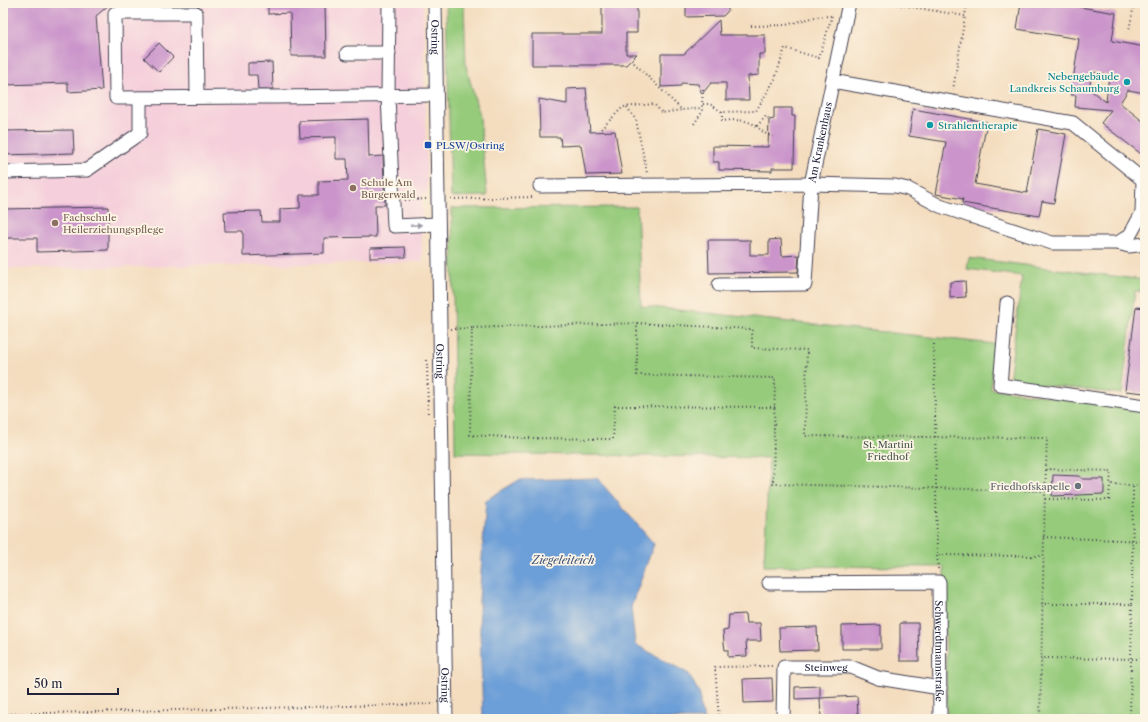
<svg xmlns="http://www.w3.org/2000/svg" width="1148" height="722" font-family="'Libre Caslon Text',serif">
  <style>
    .built { fill: #f5cfdb }
    .green { fill: #96cb7c; stroke: #5c765c }
    .water { fill: #6c9ed7; stroke: #476089 }
    .building { fill: #cb95cb; fill-rule: evenodd }
    .lines { fill: none; stroke-linecap: round; stroke-linejoin: round }
    .minor-casing { stroke: #423e4f; stroke-width: 15 }
    .path { stroke: #423e4f; stroke-width: 2; stroke-dasharray: 1 3; stroke-linecap: butt }
    .minor { stroke: #fff; stroke-width: 13 }
    .oneway { fill: #9c9ca7 }
    .culture-dot { fill: #0f9aa8; stroke: #fcf5e5; stroke-width: 1.5 }
    .transit-dot { fill: #1a4fb4; stroke: #fcf5e5; stroke-width: 1.5 }
    .education-dot { fill: #8d6e63; stroke: #fcf5e5; stroke-width: 1.5 }
    .worship-dot { fill: #6b7280; stroke: #fcf5e5; stroke-width: 1.5 }
    .labels { text-anchor: middle; stroke-width: 3.5; stroke-linejoin: round; paint-order: stroke }
    .street-label { font-size: 10px; fill: #22223b; stroke: #fcf5e5 }
    .culture-label { font-size: 10px; fill: #0d838f; stroke: #fcf5e5; text-anchor: end }
    .transit-label { font-size: 10px; fill: #164399; stroke: #fcf5e5; text-anchor: start }
    .education-label { font-size: 10px; fill: #785e54; stroke: #fcf5e5; text-anchor: start }
    .park-label { font-size: 10px; fill: #45554e; stroke: #fcf5e5 }
    .worship-label { font-size: 10px; fill: #5b616d; stroke: #fcf5e5; text-anchor: end }
    .water-label { font-size: 11px; font-style: italic; fill: #405479; stroke: #fcf5e5 }
  </style>
  <rect width="100%" height="100%" fill="#fcf5e5"/>
  <filter id="ink" filterUnits="userSpaceOnUse"><feTurbulence type="fractalNoise" baseFrequency=".025" numOctaves="2"/><feDisplacementMap in="SourceGraphic" scale="8" xChannelSelector="R" yChannelSelector="G"/><feConvolveMatrix kernelMatrix="1 2 1 2 8 2 1 2 1" color-interpolation-filters="sRGB"/></filter>
  <filter id="wash" filterUnits="userSpaceOnUse"><feTurbulence type="fractalNoise" baseFrequency=".012" numOctaves="4" result="noise"/><feDisplacementMap in="SourceGraphic" scale="16" xChannelSelector="R" yChannelSelector="G"/><feGaussianBlur stdDeviation="0.9" result="paint"/><feColorMatrix in="noise" values="0 0 0 0 0 0 0 0 0 0 0 0 0 0 0 0 0 1.4 0 .05"/><feComposite in="paint" operator="in"/></filter>
  <g filter="url(#wash)">
    <rect width="100%" height="100%" fill="#f4ddbf"/>
    <path class="built" d="M3,3H423L427,193L422,194V262L3,269Z"/>
    <path class="green" d="M446,3H464L466,66L480,118L487,196L451,197Z
      M637,207L641,306L995,344L991,389L1145,408V719H947L944,567L764,566L769,458L455,453L452,208Z
      M969,258L1145,280V292L1135,291L1122,394L1009,381L1022,276L967,269Z"/>
    <path class="water" d="M597,478L654,544L631,607L635,644L689,674L700,695V708L705,719H483L479,601L486,500L519,480Z"/>
    <g id="blocks">
      <path class="building" d="M3,3H111L96,16L102,90L68,92V83L3,85Z
        M268,3H325L326,56H291L290,13L268,14Z
        M602,3H637V33H626V54H637L626,65H532V34H602Z
        M686,3H728V11L723,16L686,17Z
        M1021,3H1056L1116,13L1112,41L1145,47V93L1128,90L1120,103L1145,123V157L1101,123L1111,110L1075,107L1076,95H1071L1079,39L1017,29ZM1092,72L1109,75L1106,102L1089,89Z
        M719,20L720,35H765V54H759V75L748,76L749,100H726V83H711L702,94L698,84L681,83V86L661,87V54H684Z
        M159,43L173,57L159,72L144,58Z
        M272,62L273,89H258L257,75H248V63Z
        M586,88L590,132L615,131L622,174L586,175L581,145L561,146L560,137H540L539,99L567,104V89Z
        M774,108H792V116H795L794,168H772V171L719,170V162H713V146L768,147L769,120L774,119Z
        M913,109L987,122L975,184L1027,193L1038,129L1066,134L1054,203L1042,201L1039,216L962,203L963,199L936,194L946,142L909,136Z
        M368,119L369,157L383,156L385,205H375L376,237L324,238V253L243,256V231H225L224,212L261,211L262,222H280V209L300,208V195H319V181L348,180L347,159H336V137L300,138L299,121Z
        M73,130L74,153L3,155V131Z
        M108,207V250L37,252V238H3V209Z
        M781,239L782,256L799,255L798,272L709,273L708,240H750V255H769V240Z
        M405,247L406,257L370,258V248Z
        M965,281L966,297L950,298V282Z
        M1136,307L1145,308V393L1125,391Z
        M1053,475L1079,476L1083,479H1104V494L1052,496Z
        M745,614L746,623H760L761,641H746L747,656L728,657V650H725L724,643L723,631L728,630L729,615Z
        M900,623H918L919,661H900Z
        M881,625V649H842V626Z
        M817,627L818,650L780,651L779,628Z
        M772,678L773,702L744,703L743,679Z
        M820,686V698L795,699V687Z
        M857,696L858,716L821,718L820,698Z"/>
    </g>
  </g>
  <g filter="url(#ink)">
    <use href="#blocks" fill-opacity="0" stroke="#423e4f" stroke-width="1"/>
    <g class="lines">
      <g class="minor-casing">
        <g id="minor">
          <path d="M389,3L388,96L394,226L438,224"/>
          <path id="s1" d="M435,3L446,719"/>
          <path d="M347,53H389"/>
          <path d="M197,97L196,13H115L116,98C223,97 329,97 436,95"/>
          <path d="M3,172L87,170L140,133V98"/>
          <path d="M540,186L811,184L895,186L908,189L940,206L1052,243H1118L1130,235L1142,213L1143,180L1073,123L832,81"/>
          <path d="M1118,243L1129,246L1145,244"/>
          <path id="s2" d="M719,285L805,284L811,184L849,3"/>
          <path d="M1007,303L1000,385L1145,406"/>
          <path id="s3" d="M769,583L939,582L940,719"/>
          <path id="s4" d="M783,719L784,667H851L878,678L940,688"/>
        </g>
      </g>
      <path class="path" d="M889,3L965,16L967,3
        M1125,3L1134,5L1129,30
        M1134,5L1139,3
        M751,26L786,25L815,17L832,16
        M631,60L682,110L702,108
        M703,89L702,104H710L722,112L756,111L775,79L785,48L819,58L832,16
        M953,90L965,16
        M627,107L636,120L647,173
        M722,112V121C732,120 742,119 751,123C760,127 764,136 773,136
        M694,124L702,112V104
        M757,126L766,116L770,120
        M601,129L623,107L654,104L662,113L682,110
        M451,199L534,197
        M405,200L426,199
        M637,323L752,329V348L807,350L805,436L1047,438L1046,469L1111,471L1110,484L1145,486
        M451,329L472,328
        M934,344L937,555
        M427,360L428,416
        M775,407L615,406L613,439L524,438L470,435L472,328L637,323V375L775,378L773,484L1045,491L1040,719
        M1045,491L1046,469
        M1045,499L1109,500L1110,484
        M1043,537L1145,541
        M938,569L937,555L1042,556
        M1041,604H1132L1130,719
        M1132,604L1133,486
        M1040,658L1145,659
        M3,714L435,704
        M719,719L715,667L772,666"/>
      <use href="#minor" class="minor"/>
    </g>
    <defs><path id="oneway-solid" d="M-6-.8H1V-3.2L6.5 0L1 3.2V.8H-6Z"/></defs>
    <use class="oneway" href="#oneway-solid" transform="translate(416 225) rotate(-3)"/>
  </g>
  <g class="culture-dot">
    <circle cx="1127" cy="82" r="4"/>
    <circle cx="930" cy="125" r="4"/>
  </g>
  <rect class="transit-dot" x="424" y="141" width="8" height="8" rx="2"/>
  <g class="education-dot">
    <circle cx="353" cy="188" r="4"/>
    <circle cx="55" cy="223" r="4"/>
  </g>
  <circle class="worship-dot" cx="1078" cy="486" r="4"/>
  <g class="labels">
    <g class="street-label">
      <text dy="4" stroke="none"><textPath href="#s1" startOffset="34">Ostring</textPath></text>
      <text dy="4" stroke="none"><textPath href="#s2" startOffset="229">Am Krankenhaus</textPath></text>
      <text dy="4" stroke="none"><textPath href="#s1" startOffset="358">Ostring</textPath></text>
      <text dy="4" stroke="none"><textPath href="#s3" startOffset="239">Schwerdtmannstraße</textPath></text>
      <text dy="4" stroke="none"><textPath href="#s4" startOffset="94">Steinweg</textPath></text>
      <text dy="4" stroke="none"><textPath href="#s1" startOffset="682">Ostring</textPath></text>
    </g>
    <g class="culture-label">
      <text x="1119" y="80">Nebengebäude<tspan x="1119" dy="12">Landkreis Schaumburg</tspan></text>
      <text x="938" y="129" text-anchor="start">Strahlentherapie</text>
    </g>
    <g class="transit-label">
      <text x="436" y="149">PLSW/Ostring</text>
    </g>
    <g class="education-label">
      <text x="361" y="186">Schule Am<tspan x="361" dy="12">Bürgerwald</tspan></text>
      <text x="63" y="221">Fachschule<tspan x="63" dy="12">Heilerziehungspflege</tspan></text>
    </g>
    <g class="park-label">
      <text x="888" y="448">St. Martini<tspan x="888" dy="12">Friedhof</tspan></text>
    </g>
    <g class="worship-label">
      <text x="1070" y="490">Friedhofskapelle</text>
    </g>
    <g class="water-label">
      <text x="563" y="564">Ziegeleiteich</text>
    </g>
  </g>
  <rect width="1148" height="722" fill="none" stroke="#fcf5e5" stroke-width="16"/>
  <path d="M28 688v6h90v-6" fill="none" stroke="#22223b" stroke-width="2"/>
  <text x="34" y="688" font-size="12" fill="#22223b" stroke="#fcf5e5" stroke-width="3" paint-order="stroke">50 m</text>
</svg>
